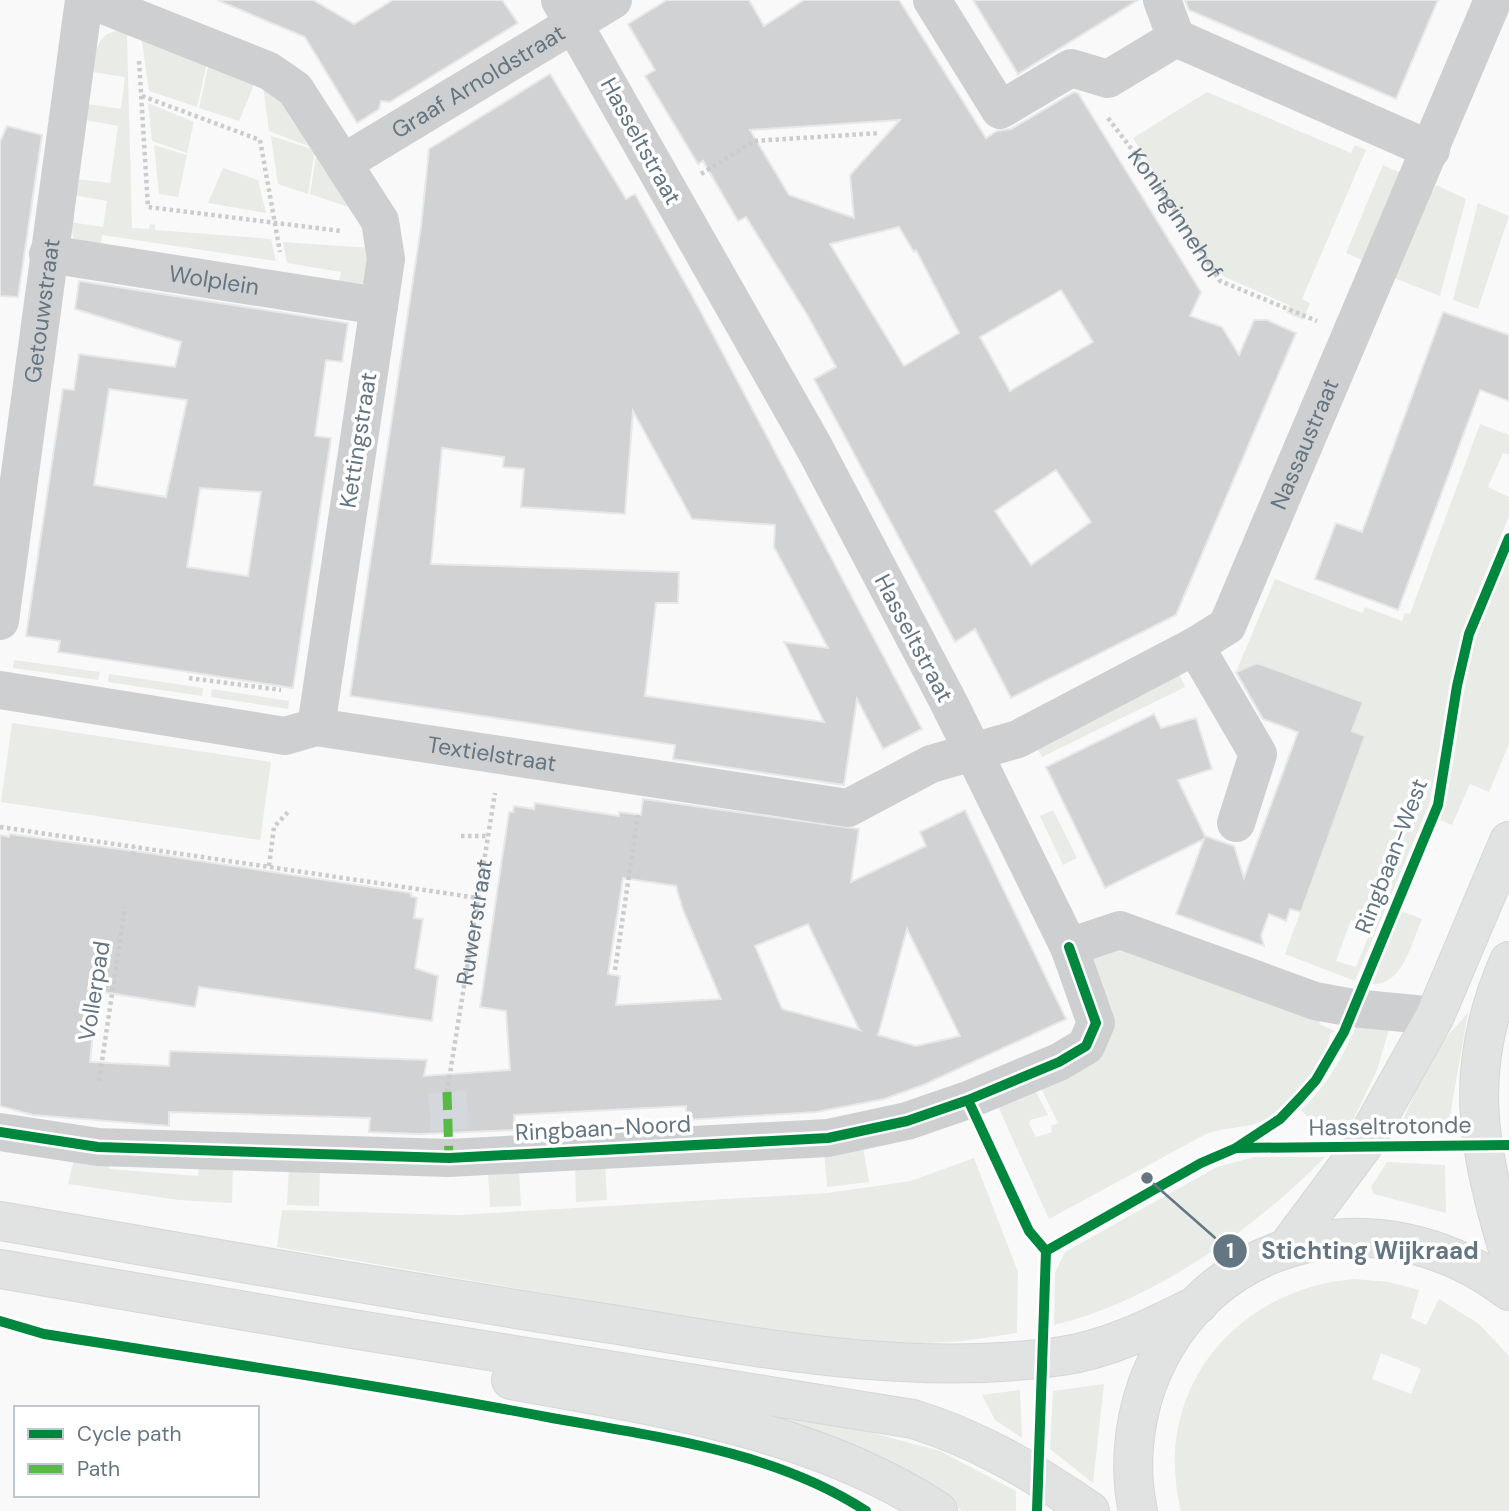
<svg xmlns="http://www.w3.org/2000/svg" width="1509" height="1511" font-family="'DM Sans',sans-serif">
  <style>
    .green { fill: #e8ebe6; fill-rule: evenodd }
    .building { fill: #d0d2d3; stroke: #e8e8e8; stroke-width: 2; fill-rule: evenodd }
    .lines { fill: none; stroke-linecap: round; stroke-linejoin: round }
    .minor-tunnel { stroke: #d4d8dc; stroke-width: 38; stroke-dasharray: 38 19; stroke-linecap: butt }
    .major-casing { stroke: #d5d6d7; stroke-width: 40 }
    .path { stroke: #cbcccd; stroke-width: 4.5; stroke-dasharray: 3.5 3.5; stroke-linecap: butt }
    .minor { stroke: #cecfd0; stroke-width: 38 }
    .major { stroke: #e1e2e2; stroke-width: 38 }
    .quiet { stroke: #58b947; stroke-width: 9; stroke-dasharray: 18 9; stroke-linecap: butt }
    .cycleway-casing { stroke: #fff; stroke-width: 15 }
    .cycleway { stroke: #00873e; stroke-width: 10 }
    .labels { text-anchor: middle; stroke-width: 7; stroke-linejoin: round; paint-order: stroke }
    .street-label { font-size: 23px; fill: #657683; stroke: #fff }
    .leader { fill: none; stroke: #657683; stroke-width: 2.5 }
    .callout-dot { fill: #657683; stroke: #fff; stroke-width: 2.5 }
    .mark-label { font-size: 21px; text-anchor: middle; font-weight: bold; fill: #fff }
    .callout-label { font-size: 24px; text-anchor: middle; font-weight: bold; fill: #657683; stroke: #fff; stroke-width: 7; stroke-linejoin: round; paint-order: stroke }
  </style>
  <rect width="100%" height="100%" fill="#f9f9f9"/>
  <path class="green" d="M119,30L133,35L127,36L132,228L149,229L150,224L155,225V230L271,239L276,261L102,235L100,250L74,241L70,222L103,227L107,201L74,195L77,179L110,183L118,126L85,120L88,104L121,109L125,77L92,72C95,53 96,34 119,30Z
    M141,36L207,63L197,107L149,91Z
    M209,63L255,82L239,121L199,108Z
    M263,85L276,91L316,149L269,131Z
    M1207,92L1351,153L1355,145L1366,150L1302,299L1310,303L1303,320L1286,313L1289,305L1225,277L1213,268L1133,138Z
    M148,103L194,122L187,153L152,141Z
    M271,136L315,150L308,194L278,184Z
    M154,145L187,155L178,197L159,194Z
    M317,150L354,209L310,194Z
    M1383,165L1405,175L1367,262L1346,253Z
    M223,168L258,180L266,213L208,203Z
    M1436,185L1466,199L1440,296L1387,275L1424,188L1433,191Z
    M1478,203L1509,216L1478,309L1453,300Z
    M283,242L371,248L365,283L338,286L341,272L287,263Z
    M1480,424L1509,435V455L1503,453L1488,487L1509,497V516L1461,634L1429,805L1355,981L1285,954L1343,796L1340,781L1348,783L1354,766L1351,751L1359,754L1365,737L1346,728L1357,719L1363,702L1287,674L1283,681L1275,669L1257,663L1236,672L1275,579L1362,613L1365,607L1402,621L1405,613L1410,614ZM1351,920L1372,928L1356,967L1336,961Z
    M1509,555V744L1489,792L1470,784L1452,825L1440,820C1456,768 1458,714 1470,661C1478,624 1494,590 1509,555Z
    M14,660L100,672L98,680L13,668Z
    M1178,671L1185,687L1042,757L1036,745Z
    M109,674L203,688L202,696L108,682Z
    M212,689L289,701L288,709L211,697Z
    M12,723L271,762L260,840L1,802Z
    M1053,810L1077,858L1063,865L1040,816Z
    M1401,911L1422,919C1411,943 1403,987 1370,984Z
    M1123,942L1324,1011L1319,1024L1335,1031L1330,1034C1331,1057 1282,1113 1260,1122C1246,1128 1224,1127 1206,1134L1049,1219L996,1102L1032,1084L1048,1115L1030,1120L1029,1124L1036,1137L1052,1132L1051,1126L1058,1123L1038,1082L1110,1011L1090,957Z
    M1468,1013L1449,1121L1402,1122L1433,1052Z
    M1391,1023L1377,1070L1353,1120H1310L1301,1110C1327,1086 1344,1055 1357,1024Z
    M863,1147L869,1182L827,1187L824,1151Z
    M75,1155L109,1159V1169L198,1176L199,1166L233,1167L232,1203L179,1200L68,1184Z
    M1255,1157H1325C1256,1228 1152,1302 1054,1325L1055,1273L1065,1252L1217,1167Z
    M974,1158L1018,1272L1017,1333L963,1341L907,1344L781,1334L277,1247L282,1210L458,1215L828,1193L911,1181Z
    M1387,1162L1445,1165L1446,1213L1374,1194L1371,1187Z
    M605,1164L607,1200L576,1202L575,1166Z
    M289,1168L320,1170L319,1206L287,1205Z
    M519,1169L521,1206L490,1207L488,1171Z
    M1354,1279L1389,1282L1419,1290L1411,1318L1426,1325L1439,1299L1479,1324L1509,1356V1511H1181C1151,1391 1235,1289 1354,1279ZM1381,1353L1421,1369L1411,1394L1372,1379Z
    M1104,1384L1093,1483L1050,1449L1053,1391Z
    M1020,1390L1022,1438L995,1420L982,1395Z
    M735,1411L851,1427L940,1451L1016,1491V1511H962L928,1488Z"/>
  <path class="building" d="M217,0H313L354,24L393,0H502L518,23L390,102L381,101L379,109L357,123L305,37Z
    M667,0H749L764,26L804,0H899L986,138L997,131L1011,129L1074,92L1078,93L1201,292L1190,316L1222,327L1239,355L1254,320H1267L1296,333L1176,615L1011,698L975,629L955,642L814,379L836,367L808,316L746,217L738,221L703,161L698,164L645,76L655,70L628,24ZM900,120L850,175L854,218L789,195L750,130ZM899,227L914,252L916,250L959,333L904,366L830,244ZM1061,290L1093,342L1010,391L980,337ZM1056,470L1091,522L1031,565L995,511Z
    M973,0H1138L1018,74Z
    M1185,0H1438L1396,99L1189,10Z
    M550,74L626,199L635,194L695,301L922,729L883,749L857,699L844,785L673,759L675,745L350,696L421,227L429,149ZM633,411L692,519L775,525L774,547L828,648L784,642L824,722L645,696L656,603H678L679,572L431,564L442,448L504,457L503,467L524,469L521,507L625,514Z
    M7,126L42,135L18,297L0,296V142Z
    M79,281L348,323L342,362L326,360L315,436L331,438L293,688L58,652L60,641L26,636L63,389L74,390L79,354L175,367L181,342L75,309ZM109,389L187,400L166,497L94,485ZM200,488L261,492L248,576L187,567Z
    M1443,312L1509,335V401L1480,390L1398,610L1315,579L1336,523L1362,532Z
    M1257,663L1363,702L1352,731L1365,736L1301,912L1290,909L1286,921L1269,914L1261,935L1264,946L1176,914L1204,839L1105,888L1046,767L1154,714L1161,728L1196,718L1212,769L1178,780L1205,836L1234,846L1244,878L1298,732L1263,719L1236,672Z
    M643,799L859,829L851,882L926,846L920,832L965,810L1066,1019L923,1085L884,1099L816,1112L686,1120V1106L514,1115L515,1130L420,1134L369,1132L370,1118L169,1112V1126L33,1115L0,1106V835L9,837L10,834L141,852L411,893V896L417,898L414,918L423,919L415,968L438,976L432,1021L199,987L195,1007L97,991L90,1062L169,1066L170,1051L427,1060L424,1076L510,1070L506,1011L480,1007L509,812H513L514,806L534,809L535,803L619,816V812L641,815ZM623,878L676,886L683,910L721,999L616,1005L620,976L608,974ZM808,924L859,1029L860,1030L782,1009L755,946ZM907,929L930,975L960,1036L916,1046L878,1035Z"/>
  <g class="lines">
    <path class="minor-tunnel" d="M447,1092L450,1133"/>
    <g class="major-casing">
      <path id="major" d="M1509,961C1462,1069 1477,1145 1509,1253
        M0,1221C202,1256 403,1292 605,1323C757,1347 908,1378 1062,1356C1111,1349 1156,1325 1199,1304
        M1286,1249L1362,1147L1435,1016L1509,841
        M0,1269L315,1323L913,1419C978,1439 1034,1472 1090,1511
        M511,1380C654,1406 814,1429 938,1511
        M1138,1511C1129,1470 1133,1425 1147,1385C1204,1231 1385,1195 1509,1291"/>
    </g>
    <g class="path">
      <path d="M139,61L148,207L341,231"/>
      <path d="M142,96L260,140L280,252"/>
      <path id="s1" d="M1108,118L1155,180L1220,281L1317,321"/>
      <path d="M701,174L754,141L880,133"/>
      <path d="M189,678L281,690"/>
      <path d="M0,827L478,898"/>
      <path d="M461,836H488"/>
      <path d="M133,855L134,847"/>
      <path d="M269,866L274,827L289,811"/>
      <path d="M615,970L638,815"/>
      <path d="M99,1081L125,907"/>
      <path id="s2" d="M447,1092L495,793"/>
    </g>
    <g class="minor">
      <path d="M91,0L269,71L295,89L380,221L386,259L316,727"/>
      <path d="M932,0L1000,110L1071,68L1108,79L1176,38L1431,150"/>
      <path d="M1162,0L1176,38"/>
      <path id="s3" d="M343,163L613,0"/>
      <path id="s4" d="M48,254L379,306"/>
      <path id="s5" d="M0,621L84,0"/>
      <path d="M1195,646L1258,754L1236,823"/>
      <path id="s6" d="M0,690L285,736L316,727L848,808L931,764L1018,739L1195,646L1227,626L1493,0"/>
      <path d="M1069,947L1120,930L1315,1001L1353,1008L1435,1016"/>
      <path d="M0,1132L98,1147L449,1158L828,1138L907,1121L968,1100L1059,1062L1086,1046L1096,1023L1069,947L949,703L814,447L560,0"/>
    </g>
    <use href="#major" class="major"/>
    <path class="quiet" d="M447,1092L449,1158"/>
    <g class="cycleway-casing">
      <path id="cycleway" d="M968,1100L1029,1231L1046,1251L1037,1511
        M0,1132L98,1147L449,1158L828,1138L907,1121L968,1100L1059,1062L1086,1046L1096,1023L1069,947
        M1236,1148L1280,1119L1300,1098L1316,1080L1344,1032L1438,805L1457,686L1469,634L1509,538
        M1046,1251L1201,1163L1236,1148L1509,1145
        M0,1321L44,1334C214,1361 384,1386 552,1418C658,1437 774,1451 866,1511"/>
    </g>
    <use href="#cycleway" class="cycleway"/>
  </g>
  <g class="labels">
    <g class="street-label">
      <text dy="8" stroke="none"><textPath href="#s3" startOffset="158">Graaf Arnoldstraat</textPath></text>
      <text transform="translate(641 141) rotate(61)" y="8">Hasseltstraat</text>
      <text dy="8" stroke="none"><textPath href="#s1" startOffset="117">Koninginnehof</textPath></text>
      <text dy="8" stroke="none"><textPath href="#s4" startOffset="168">Wolplein</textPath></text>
      <text dy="8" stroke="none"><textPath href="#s5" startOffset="313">Getouwstraat</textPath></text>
      <text transform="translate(358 440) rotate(-81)" y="8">Kettingstraat</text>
      <text dy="8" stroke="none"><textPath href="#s6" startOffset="1479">Nassaustraat</textPath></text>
      <text transform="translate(914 638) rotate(62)" y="8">Hasseltstraat</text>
      <text dy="8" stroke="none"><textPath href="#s6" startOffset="499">Textielstraat</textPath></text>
      <text transform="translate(1391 856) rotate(-69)" y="8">Ringbaan-West</text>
      <text dy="8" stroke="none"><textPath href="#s2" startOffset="172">Ruwerstraat</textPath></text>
      <text transform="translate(94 991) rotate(-81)" y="8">Vollerpad</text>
      <text transform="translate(1390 1126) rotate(-1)" y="8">Hasseltrotonde</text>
      <text transform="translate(603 1128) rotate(-3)" y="8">Ringbaan-Noord</text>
    </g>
  </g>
  <path class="leader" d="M1147 1178L1230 1251"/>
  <g class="callout-dot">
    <circle cx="1147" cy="1178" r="7"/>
    <circle cx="1230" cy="1251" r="18"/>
  </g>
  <g class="mark-label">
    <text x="1230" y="1258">1</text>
  </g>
  <g class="callout-label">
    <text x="1370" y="1259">Stichting Wijkraad</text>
  </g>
  <rect x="14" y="1406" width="245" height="91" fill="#ffffff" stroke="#c1c8cd" stroke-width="2"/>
  <rect x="28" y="1429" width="35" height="10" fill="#00873e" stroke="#c1c8cd" stroke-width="2"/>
  <text x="77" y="1441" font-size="21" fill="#657683">Cycle path</text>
  <rect x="28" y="1464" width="35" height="10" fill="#58b947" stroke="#c1c8cd" stroke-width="2"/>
  <text x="77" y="1476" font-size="21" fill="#657683">Path</text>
</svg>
